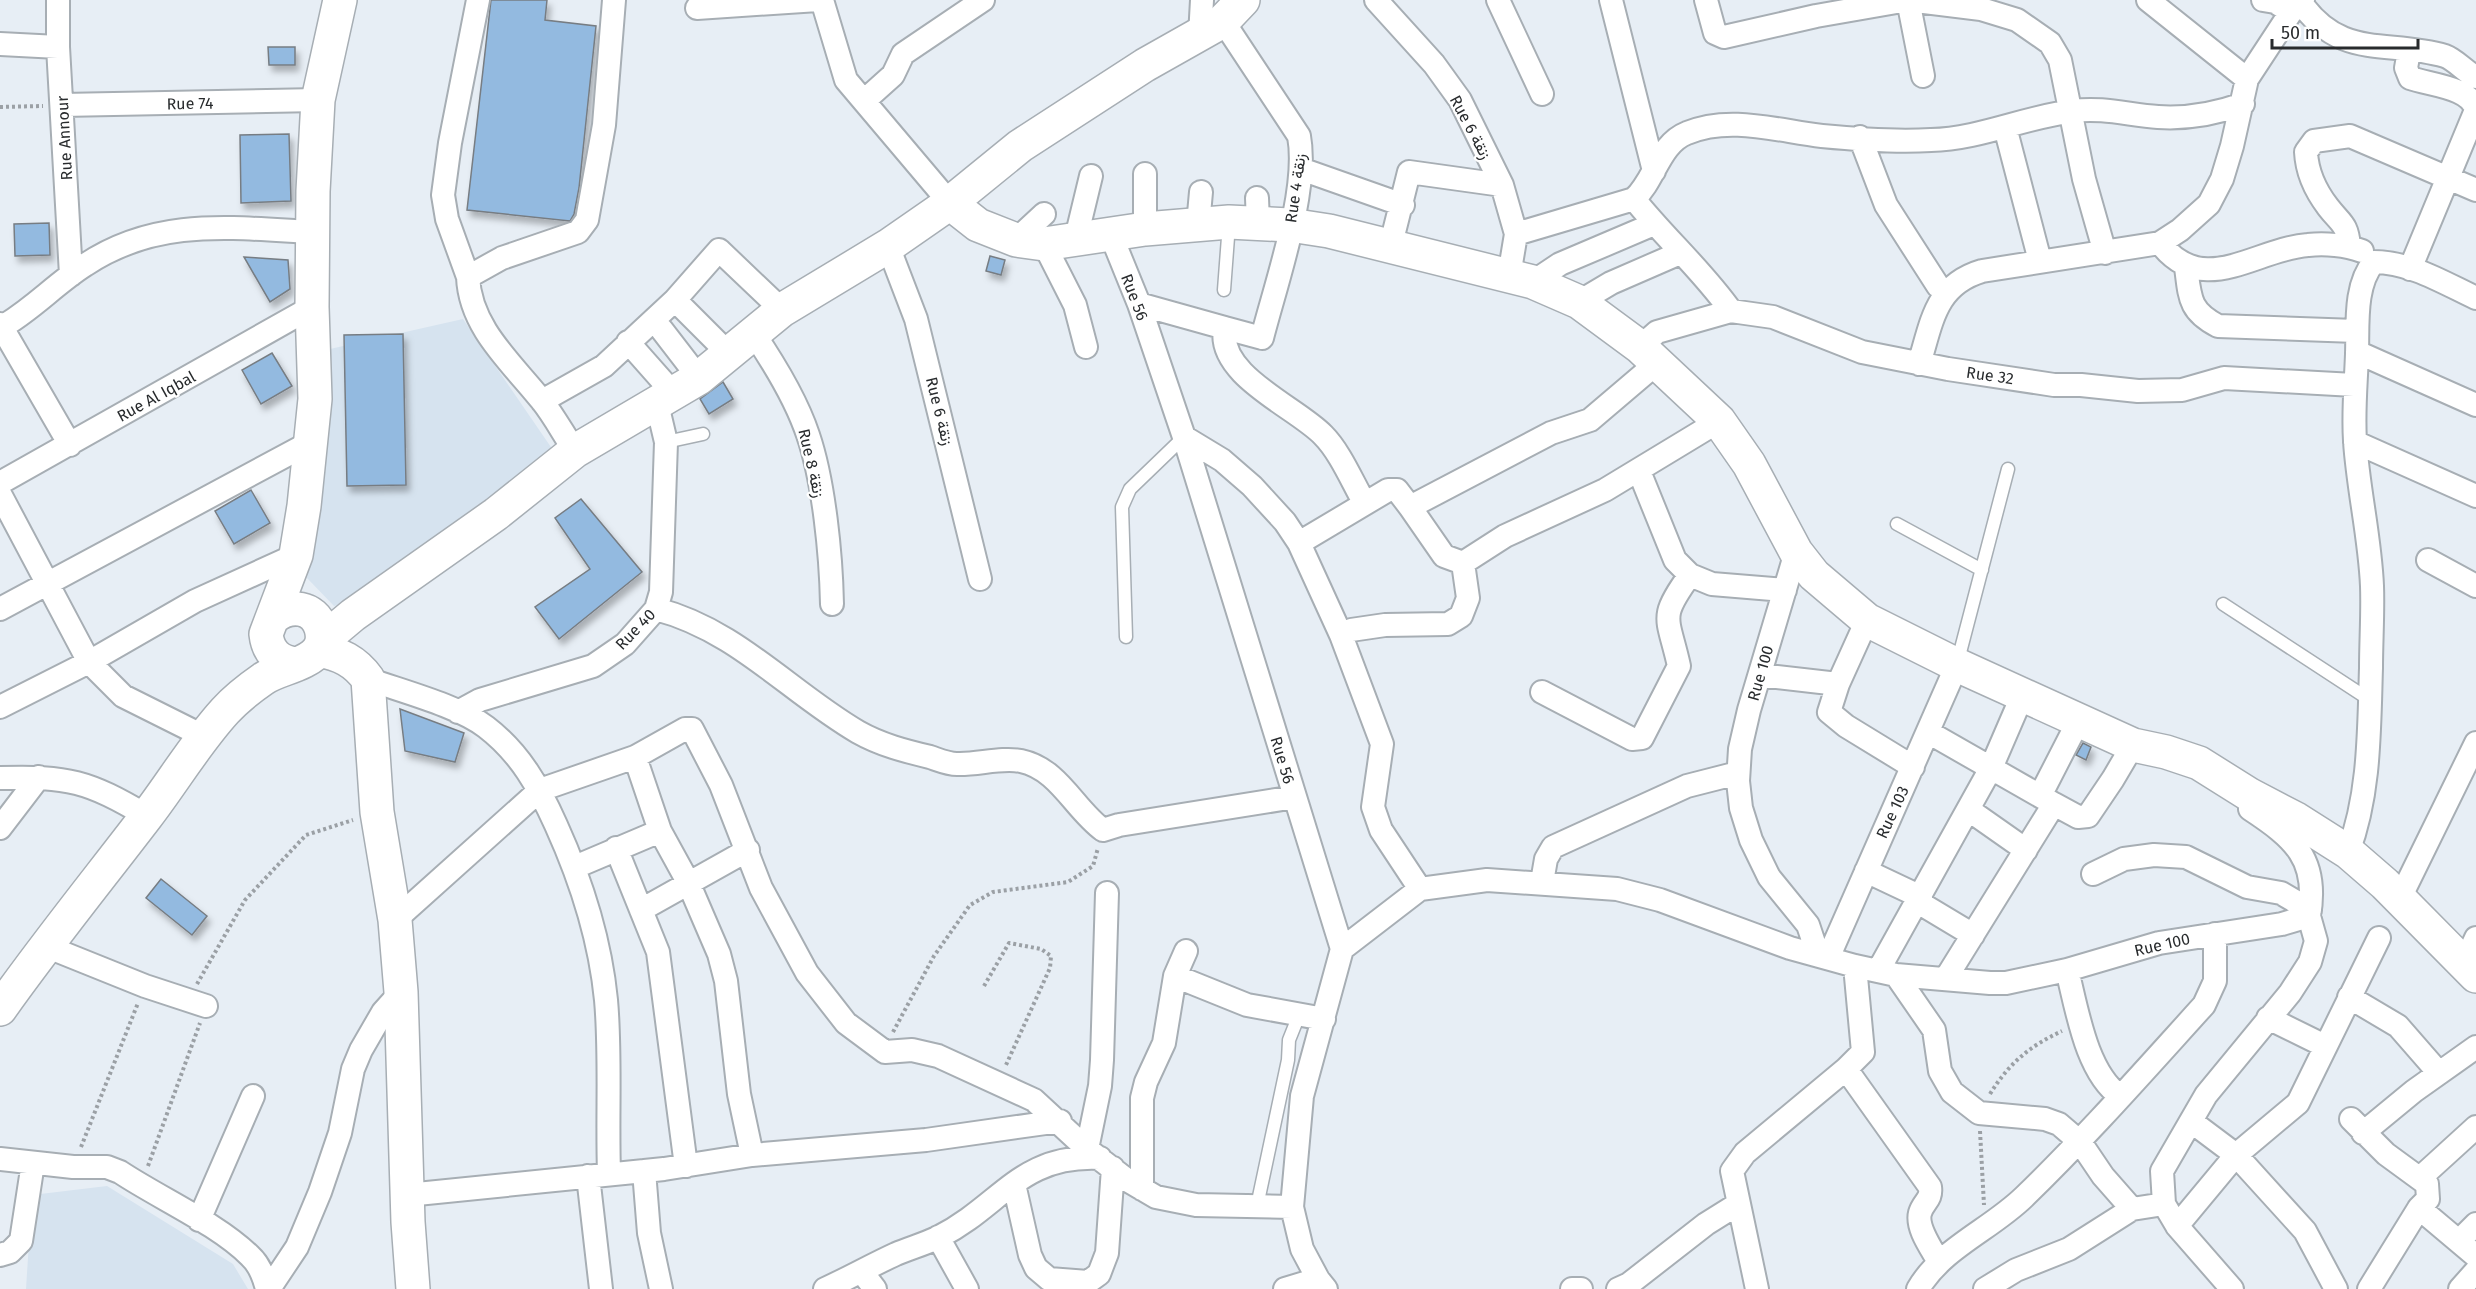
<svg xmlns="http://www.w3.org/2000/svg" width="2476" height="1289" font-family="'Fira Sans',Vazirmatn,sans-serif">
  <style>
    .built { fill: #d6e3ef }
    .building { fill: #93bae0; stroke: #777d83; stroke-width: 1.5; filter: url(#shadow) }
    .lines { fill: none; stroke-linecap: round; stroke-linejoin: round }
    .lane-casing { stroke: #a7aeb4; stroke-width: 15 }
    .street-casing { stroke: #a7aeb4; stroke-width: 26 }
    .secondary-casing { stroke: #a7aeb4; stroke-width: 36 }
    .path { stroke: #9ba0a5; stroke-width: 4; stroke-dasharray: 3 3; stroke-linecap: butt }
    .lane { stroke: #fff; stroke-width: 12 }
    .street { stroke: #fff; stroke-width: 22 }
    .secondary { stroke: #fff; stroke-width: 33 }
    .labels { text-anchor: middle; stroke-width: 4.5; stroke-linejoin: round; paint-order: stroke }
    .street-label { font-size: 16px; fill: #282b2d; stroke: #fff }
  </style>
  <defs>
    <filter id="shadow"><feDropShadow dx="3.5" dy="6" stdDeviation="3" flood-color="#0004"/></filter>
  </defs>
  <rect width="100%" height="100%" fill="#e7eef5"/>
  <path class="built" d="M463,319L555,453L355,601L334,606L307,578L330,349Z
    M107,1186L233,1264L248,1289H26L32,1195Z"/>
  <path class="building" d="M491,0H547L545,20L596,26L579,188L574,214L570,221L467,210Z
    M268,47H295V65H269Z
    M289,134L291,201L241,203L240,135Z
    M49,223L50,255L15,256L14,224Z
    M990,256L1005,260L1001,275L986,271Z
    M244,257L288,260L290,289L270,302Z
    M403,334L406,485L347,486L344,335Z
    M272,353L292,386L261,404L242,370Z
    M723,382L733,399L709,414L700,399Z
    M251,490L270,523L234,544L215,511Z
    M581,499L642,572L559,639L535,607L590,569L555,518Z
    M400,709L464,733L455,762L405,751Z
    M2083,743L2091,747L2086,760L2076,755Z
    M161,879L207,916L192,935L146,898Z"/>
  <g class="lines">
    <g class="lane-casing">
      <path id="lane" d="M1224,290L1229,224
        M666,442L703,434
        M1897,524L1982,570
        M2223,604L2370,700
        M1126,637L1122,507L1130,489L1184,437
        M1957,664L2008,469
        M1257,1206L1288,1060L1289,1040L1299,1015"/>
    </g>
    <g class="street-casing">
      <path id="street" d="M58,0V47L71,275
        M822,0L846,80L950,203
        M1376,0L1434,64L1460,100L1502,185L1516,234L1509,276
        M1498,0L1542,94
        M1611,0L1654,171
        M1706,0L1715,33L1724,37L1816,16L1908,0L1981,9L2017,20L2050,43L2060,60L2084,179L2105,253
        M1908,0L1923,76
        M2148,0L2247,79
        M2263,0L2275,2L2291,12
        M2299,0C2340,61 2387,39 2445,56C2456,60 2465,72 2476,77
        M697,8L818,0
        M1223,21L1299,136C1309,190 1276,283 1262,338L1225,328
        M1200,36L1202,0
        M0,44L58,47
        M2409,51L2406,68L2410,78C2430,85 2471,87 2476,110L2410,269
        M864,101L893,75L903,54L983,0
        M62,105L318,100
        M2005,127L2040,261
        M1860,137L1886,205L1938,286L1946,291
        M1301,169L1403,205
        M1257,198L1258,223
        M1634,199C1665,238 1702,270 1731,311
        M1198,225L1201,192
        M1145,229V174
        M1516,234L1634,199C1655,180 1659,144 1687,133C1730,115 1778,131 1822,136C1853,139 1899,142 1931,140C1979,139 2025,117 2073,111C2103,107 2129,115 2158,117C2188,119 2215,114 2243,104
        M1111,235L1139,304L1184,437L1342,949L1302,1096L1292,1207L1302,1249L1318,1279L1326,1289
        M1076,238L1091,176
        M1016,240L1044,214
        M2160,243C2203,299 2255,249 2308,245C2325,243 2346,245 2362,251
        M1044,244L1075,305L1086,347
        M888,246L916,319L980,579
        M2349,246C2347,223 2341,224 2328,207C2315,190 2307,173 2306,152L2314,141L2350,136L2476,190
        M1390,248L1409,172L1502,185
        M2186,267C2190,298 2189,311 2218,326L2356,331
        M468,277L447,219L443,195L450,143L478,0
        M1533,282L1560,264L1654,224
        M675,300L729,354
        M1579,302L1611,283L1680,253
        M1139,304L1225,328C1216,375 1296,407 1323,435C1340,452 1352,481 1364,502
        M0,324L70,445
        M0,328C31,311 55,284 85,265C157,217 231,228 313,232
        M662,330L699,378
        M754,334C775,365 796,399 808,435C824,482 831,555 832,604
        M628,342L674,394
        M1640,347L1657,332L1731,311L1773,317L1862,352L1948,369L2054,385H2081L2138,391L2182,390L2224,378L2354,385
        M2357,352L2476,405
        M1919,364C1932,322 1935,285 1982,271L2160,243L2180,230L2209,204L2222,179L2232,146L2247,79L2291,12L2303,0
        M542,401L604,366L675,300L719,250L782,310
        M1184,437L1222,460L1252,486L1285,522L1299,543L1341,635L1382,744L1373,807L1381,830L1420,889
        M2355,442L2476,496
        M575,451C564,435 554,416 542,401C512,363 470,328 468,277L502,258L578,232L587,220L604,125L614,0
        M1639,471L1675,560L1690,575L1712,584L1785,590
        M0,483L312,307
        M0,494L89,662L123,696L203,736
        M1410,507L1444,556L1463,563
        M1299,543L1388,490H1397L1410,507L1551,433L1590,420L1657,363
        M1796,552L1749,710L1740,749L1738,781L1741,808L1751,840L1769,877L1808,925L1818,955
        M2428,560L2476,586
        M0,609L311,442
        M656,609C737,630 788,691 858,732C881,745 905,751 930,757C939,760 948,764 957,764C977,765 1001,757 1021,761C1059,769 1074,809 1103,830L1119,825L1295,797
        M1867,620L1838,684L1829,712L1846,726L1913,767
        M1341,635L1351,630L1385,625L1448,624L1461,616L1468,598L1463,563L1505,536L1605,490L1719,421
        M1760,675L1838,684
        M368,679C401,691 459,706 486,727C520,753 539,787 556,825C581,880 600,939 606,1000C611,1055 607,1116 609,1173
        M1542,692L1632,739L1642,738L1679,666C1668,616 1658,619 1690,575
        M0,707L89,662L195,601L296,555
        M458,712L480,700L593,666L625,644L656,609L661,592L666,442L657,404
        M1928,732L2054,804
        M635,757L660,831L688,882L719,954L726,981L739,1094L752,1155
        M0,778C68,776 88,781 147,816
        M2040,796L2079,720
        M1969,810L2026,850
        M0,828L39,777
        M616,848L658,952L686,1166
        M2348,852C2370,794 2369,730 2371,668C2371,641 2373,613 2372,586C2370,537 2358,489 2355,441C2353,411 2356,383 2357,354C2358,325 2354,285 2374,262C2410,262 2444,283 2476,298
        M575,867L660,831
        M1866,871L1921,897
        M2093,874L2124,859L2154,855L2186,857L2247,887L2281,893L2310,910
        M1542,882L1546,859L1553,847L1687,786L1738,773
        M2400,898L2476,743
        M1918,902L1973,935
        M641,910L748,850
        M395,920L540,790L635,757L685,729H692L721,785L761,888L807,973L846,1023L885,1052L912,1050L938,1056L1034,1100L1087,1149L1127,1180L1156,1197L1196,1205L1292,1207
        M48,947L145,986L206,1006
        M1342,949L1420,889L1487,880L1617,889L1660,900L1790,948L1855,966L1896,975L1990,983H2006L2067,970L2159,943L2282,924L2309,916C2319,859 2294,838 2250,809
        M1828,958L1957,665
        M2464,964L2476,938
        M2067,970C2077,1009 2086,1072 2120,1096
        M1878,971L1991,768L2023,694
        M1896,975L1934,1030L1940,1071L1952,1092L1979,1113L2045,1119L2059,1124L2080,1142L2103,1176L2132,1209L2164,1204
        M1175,976L1247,1005L1324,1019
        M1946,978L2054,804L2078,817L2088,816L2113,779L2133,745
        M2349,997L2398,1026L2439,1073
        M2268,1018L2325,1046
        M1846,1069L1930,1187C1932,1200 1923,1202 1920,1213C1916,1228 1932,1249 1939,1262
        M2351,1119L2386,1154L2427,1184L2428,1199L2419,1208L2476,1256
        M2192,1122L2236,1155L2305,1231L2336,1289
        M2363,1133L2414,1091L2476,1047
        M1087,1149L1100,1086L1102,1060L1107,893
        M0,1159L73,1167H107L120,1172C159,1198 218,1224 250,1256C260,1265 264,1277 267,1289
        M644,1171L649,1233L661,1289
        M588,1176L601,1289
        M2420,1178L2476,1127
        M1014,1184L1030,1255L1036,1268L1049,1279L1088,1282L1099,1274L1107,1253L1113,1168
        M1142,1189V1098L1146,1082L1164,1043L1175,976L1186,951
        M407,1195L664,1169L752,1155L926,1140L1060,1121
        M199,1220L253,1096
        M2177,1226L2236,1155L2298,1103L2379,938
        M938,1237L967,1289
        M2459,1241L2476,1224
        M0,1255L10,1252L21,1241L33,1163
        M862,1272L875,1289
        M269,1289L297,1247L320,1192L340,1133L353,1069L361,1050L383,1012L401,992
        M825,1289C849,1278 872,1265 896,1254C910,1248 925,1244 939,1237C1002,1205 1020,1154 1100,1158
        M1285,1289L1318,1279
        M1572,1289H1581
        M1618,1289L1629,1284L1706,1224L1738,1204
        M1757,1289L1732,1171L1745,1153L1846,1069L1863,1052L1855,966
        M1918,1289C1942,1248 1990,1230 2024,1197C2087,1136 2145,1070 2204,1005L2215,981V934
        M1985,1289L2016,1270L2069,1249L2132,1209
        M2232,1289L2177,1226L2164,1204L2162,1171L2206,1095L2290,993L2310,962L2316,941L2309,916
        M2369,1289L2419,1208
        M2460,1289L2476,1271"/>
    </g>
    <g class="secondary-casing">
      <path id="secondary" d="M950,203L978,225L1016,240L1044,244L1145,229L1229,222L1290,225L1329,231L1533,282L1579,302L1640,347L1719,421L1749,464L1796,552L1814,575L1867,620L1957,665L2133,745L2166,752L2199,763L2250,795L2296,819L2348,852L2385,884L2476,976
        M322,641L353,615L496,514L575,451L699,378L782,310L888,246L950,203L1020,146L1145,65L1223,21L1243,0
        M319,650C340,654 355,661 368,679L377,812L395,920L401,992L408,1222L413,1289
        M296,664C278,662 268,652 266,634L296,555L304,506L315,399L312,307L313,191L318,100L340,0
        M0,1009C46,944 97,881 146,817C173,782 195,744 225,711C235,700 250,688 263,679C282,665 331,664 321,628C314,606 290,604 274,617"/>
    </g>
    <path class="path" d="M0,107L43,106
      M197,984L245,900L306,835L353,820
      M984,986L1009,943L1041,949L1051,956L1050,968L1006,1065
      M893,1032L934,956L970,905L993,892L1068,882L1093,866L1098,848
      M1990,1094C2009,1063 2030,1046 2062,1031
      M1980,1131L1984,1205
      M81,1147L138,1003
      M148,1166L200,1023"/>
    <use href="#lane" class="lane"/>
    <use href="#street" class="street"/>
    <use href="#secondary" class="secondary"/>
  </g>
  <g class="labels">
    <g class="street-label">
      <text transform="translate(190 103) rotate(-1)" y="6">Rue 74</text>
      <text transform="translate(1471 127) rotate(62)" y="6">Rue 6 زنقة</text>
      <text transform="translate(64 138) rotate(-93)" y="6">Rue Annour</text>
      <text transform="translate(1295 188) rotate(-82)" y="6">Rue 4 زنقة</text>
      <text transform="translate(1135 297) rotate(69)" y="6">Rue 56</text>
      <text transform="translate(1990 375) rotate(8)" y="6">Rue 32</text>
      <text transform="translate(156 396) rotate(-29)" y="6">Rue Al Iqbal</text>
      <text transform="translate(940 411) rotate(76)" y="6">Rue 6 زنقة</text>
      <text transform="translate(812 463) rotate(77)" y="6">Rue 8 زنقة</text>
      <text transform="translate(635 629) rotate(-46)" y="6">Rue 40</text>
      <text transform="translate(1760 673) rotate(-74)" y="6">Rue 100</text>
      <text transform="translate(1283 760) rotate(73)" y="6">Rue 56</text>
      <text transform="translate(1892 812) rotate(-65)" y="6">Rue 103</text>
      <text transform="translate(2162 944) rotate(-13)" y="6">Rue 100</text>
    </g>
  </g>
  <path d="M2272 39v9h146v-9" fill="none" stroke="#282b2d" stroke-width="3"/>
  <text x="2281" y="39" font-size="18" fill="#282b2d" stroke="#ffffff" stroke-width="4.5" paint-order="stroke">50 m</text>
</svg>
